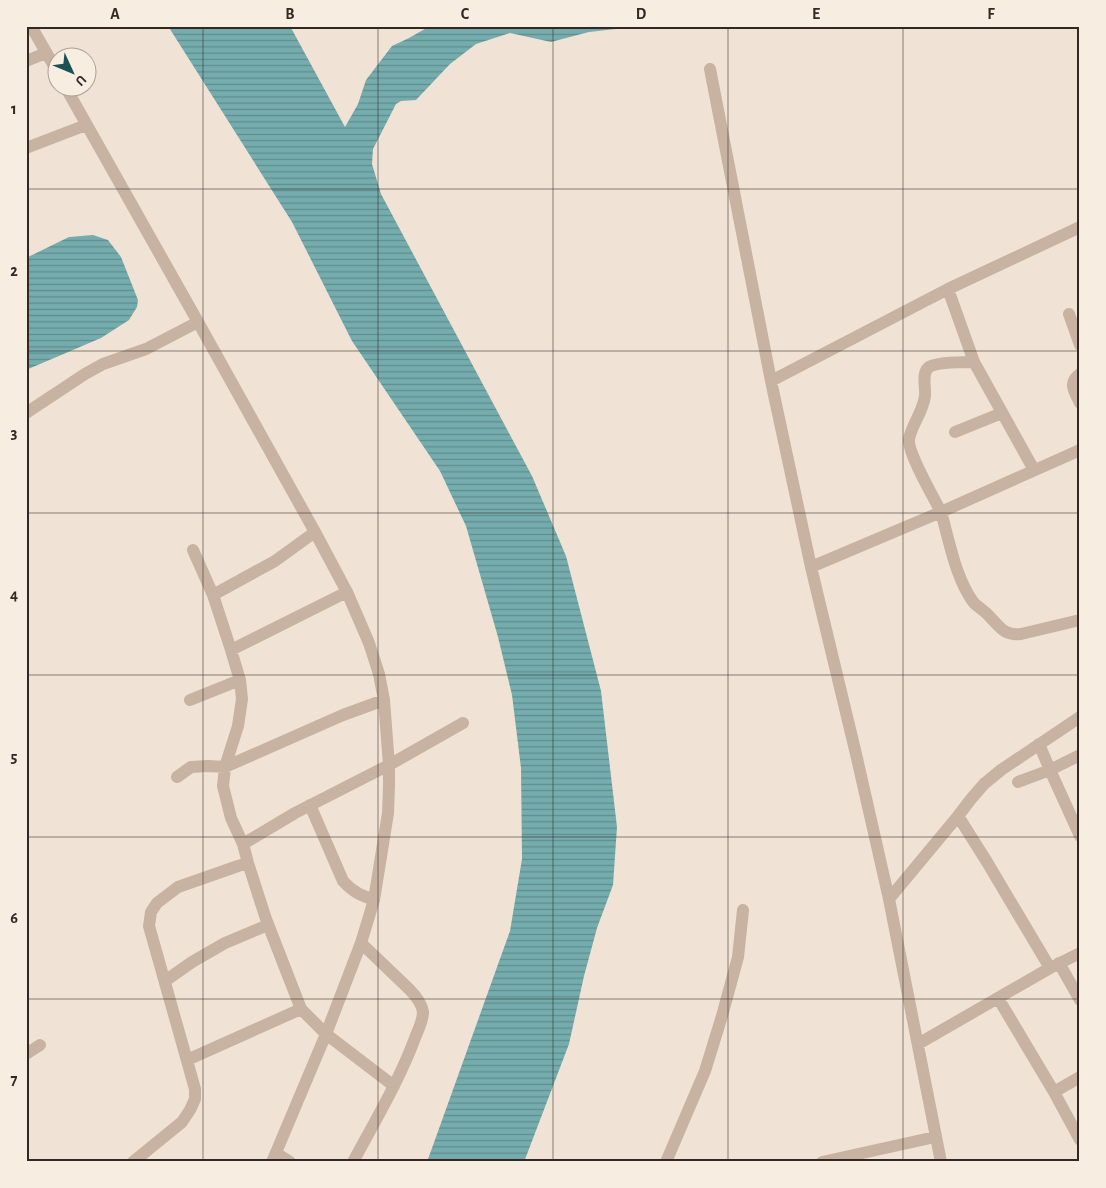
<svg xmlns="http://www.w3.org/2000/svg" width="1106" height="1188" font-family="'Alegreya Sans',sans-serif">
  <style>
    .water { fill: url(#water-rules) }
    .lines { fill: none; stroke-linecap: round; stroke-linejoin: round }
    .street { stroke: #c8b3a2; stroke-width: 12 }
    .grid { fill: none; stroke: #322924; stroke-width: 1; stroke-opacity: 0.55 }
    .neatline { fill: none; stroke: #322924; stroke-width: 2 }
    .grid-label { font-size: 16px; text-anchor: middle; font-weight: bold; fill: #322924 }
  </style>
  <defs>
    <pattern id="water-rules" width="6" height="5" patternUnits="userSpaceOnUse" patternTransform="scale(1.25)"><rect width="6" height="5" fill="#75acad"/><path d="M0 2.5h6" fill="none" stroke="#618c8d"/></pattern>
  </defs>
  <rect width="100%" height="100%" fill="#f0e3d5"/>
  <path class="water" d="M168,26H290L345,127L358,104L366,80L392,46L409,38L430,26H643L589,32L551,42L510,33L476,44L450,64L416,100L401,101L396,104L373,149L372,164L381,194L532,476L566,556L601,691L617,827L613,885L597,928L584,976L569,1044L524,1162H427L510,931L522,859L521,768L512,695L498,637L466,526L440,471L352,341L292,222Z
    M93,235L108,240L121,257L138,300L137,307L129,320L101,338L26,370V258L69,237Z"/>
  <g class="lines">
    <path class="street" d="M31,26L58,73
      M26,61L46,53
      M710,69L771,381L811,567L856,754L889,899L941,1162
      M66,88L198,322L315,532L347,592L369,643L379,674L384,700L389,765V786L388,813L374,900L361,943L326,1034L272,1162
      M26,148L86,125
      M948,289L974,362L1034,470
      M1069,314L1080,345
      M1080,374C1067,383 1075,392 1080,403
      M771,381L948,289L1080,227
      M26,413L85,374L103,364L146,349L198,322
      M955,432L1002,413
      M1080,450L941,512C949,540 956,580 974,603C979,608 985,611 989,616C1000,627 1004,636 1021,634L1080,620
      M193,550L213,595L231,650
      M811,567L941,512C934,498 907,452 909,439C912,424 923,412 925,396C926,388 921,373 929,367C936,362 964,362 974,362
      M213,595L275,561L315,532
      M190,700L240,680
      M1039,744L1050,770L1080,836
      M177,777L191,767L208,766L225,767L343,715L384,700
      M1018,782L1050,770L1080,755
      M310,805L343,881C353,892 360,895 374,900
      M958,816L987,862L1050,968
      M243,844L295,813L389,765L463,723
      M889,899L958,816L971,799L984,784L1001,770L1080,717
      M1059,963L1080,1000
      M165,981L192,962L225,943L268,925
      M998,998L1054,1092L1080,1140
      M301,1009L326,1034L394,1086
      M918,1044L1050,968L1080,953
      M26,1054L40,1045
      M187,1060L301,1009L266,919L248,863L243,844L231,818L223,786L225,767L238,726L242,699L240,680L231,650L347,592
      M1054,1092L1080,1077
      M276,1153L290,1162
      M133,1162L182,1122L190,1110L195,1099V1089L149,926L151,912L157,903L178,887L238,866L248,863
      M353,1162C375,1121 399,1081 415,1038C418,1030 423,1021 423,1012C422,1004 415,995 409,989L361,943
      M666,1162L705,1071L722,1016L738,957L743,910
      M822,1162L935,1137"/>
  </g>
  <path class="grid" d="M203,26V1162M378,26V1162M553,26V1162M728,26V1162M903,26V1162M26,189H1080M26,351H1080M26,513H1080M26,675H1080M26,837H1080M26,999H1080"/>
  <rect width="1106" height="1188" fill="none" stroke="#f8ede1" stroke-width="55"/>
  <g transform="translate(72 72) rotate(134)"><circle r="24" fill="#f8ede1" stroke="#a99f95"/>
  <path d="M0-4L9 19L0 12L-9 19Z" fill="#1a5153"/>
  <text y="-8" font-size="14" font-weight="bold" text-anchor="middle" fill="#322924">U</text>
  </g>
  <rect x="28" y="28" width="1050" height="1132" class="neatline"/>
  <g class="grid-label">
    <text x="115" y="19">A</text>
    <text x="290" y="19">B</text>
    <text x="465" y="19">C</text>
    <text x="641" y="19">D</text>
    <text x="816" y="19">E</text>
    <text x="991" y="19">F</text>
    <text x="14" y="114">1</text>
    <text x="14" y="276">2</text>
    <text x="14" y="438">3</text>
    <text x="14" y="600">4</text>
    <text x="14" y="762">5</text>
    <text x="14" y="923">6</text>
    <text x="14" y="1085">7</text>
  </g>
</svg>
